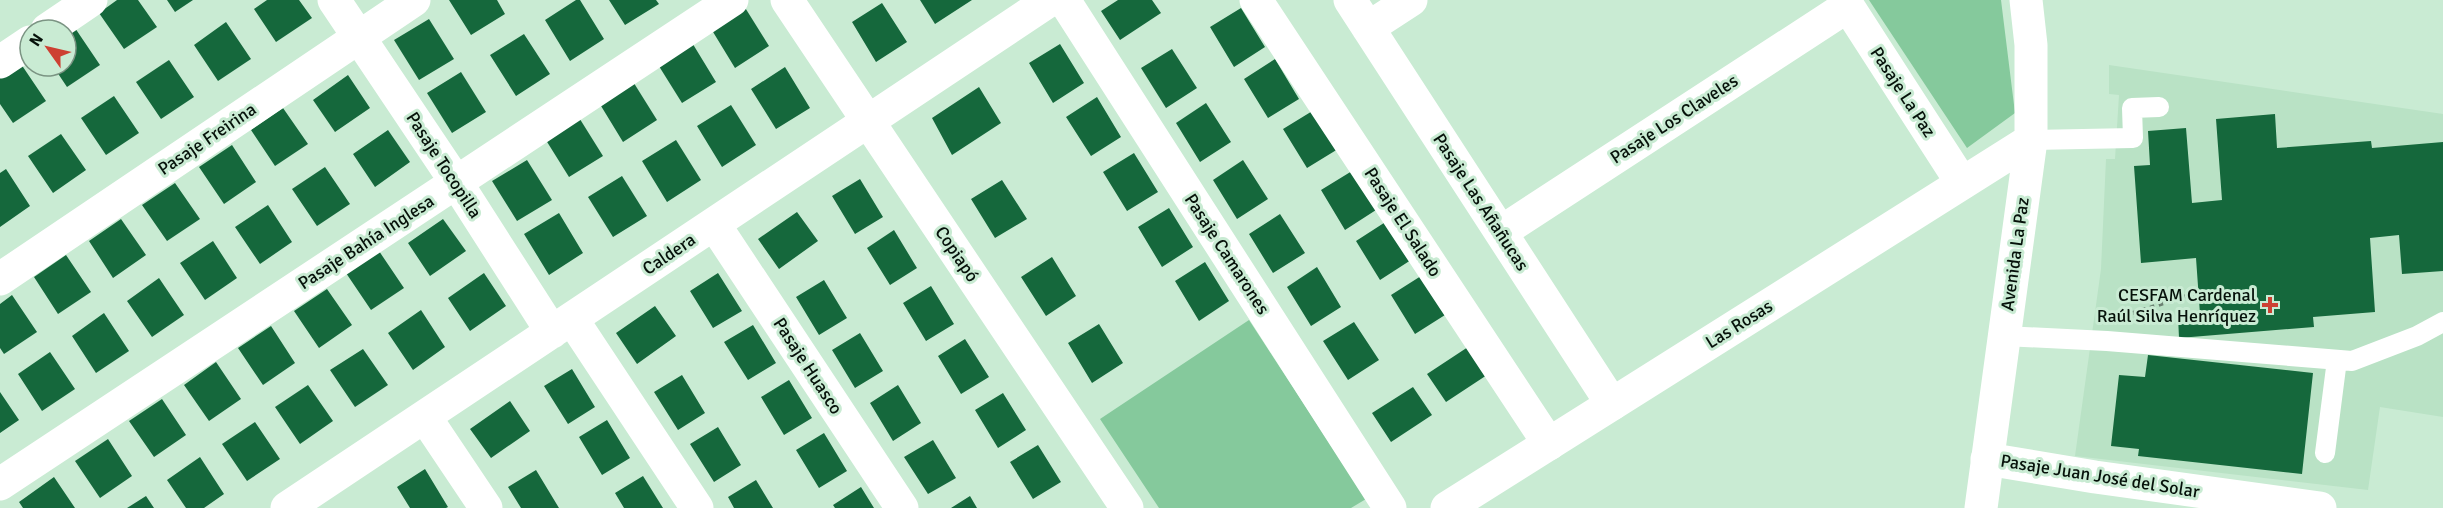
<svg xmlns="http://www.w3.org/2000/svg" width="2443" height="508" font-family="Signika,sans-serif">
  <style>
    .built { fill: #b9e2c5 }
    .green { fill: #85c99c }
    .building { fill: #15683c }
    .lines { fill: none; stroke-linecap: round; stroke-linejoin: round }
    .path { stroke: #6b8272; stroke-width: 4; stroke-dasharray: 4.5 4.5; stroke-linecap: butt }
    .lane { stroke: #fff; stroke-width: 20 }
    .street { stroke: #fff; stroke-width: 33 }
    .secondary { stroke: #fff; stroke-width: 33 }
    .poi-dot { fill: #cd4032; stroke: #c9ebd3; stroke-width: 2 }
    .labels { text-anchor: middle; stroke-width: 6; stroke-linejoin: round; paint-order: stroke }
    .street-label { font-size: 18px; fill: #06110a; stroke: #c9ebd3 }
    .poi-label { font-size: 18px; fill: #06110a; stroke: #c9ebd3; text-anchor: end }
  </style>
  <rect width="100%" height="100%" fill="#c9ebd3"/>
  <path class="built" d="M2109,65L2443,114V417L2380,407L2368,490L2075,456L2101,269L2106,159H2115L2119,95L2109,94Z"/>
  <path class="green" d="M1869,0H2001L2015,113L1967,148Z
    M1249,320L1366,499L1351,508H1159L1100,419Z"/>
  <path class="building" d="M117,0H138L157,27L124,49L99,13Z
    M167,0H193L175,12Z
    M267,0H299L312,18L276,42L254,9Z
    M449,0H497L505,14L471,35Z
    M576,0H580L604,39L570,61L545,20Z
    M609,0H656L659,4L625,25Z
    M920,0H972L935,24Z
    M1118,0H1152L1161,13L1120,40L1101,11Z
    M882,3L907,42L876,62L852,22Z
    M744,6L769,46L735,68L710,27Z
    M1241,8L1265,47L1234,67L1210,27Z
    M429,19L454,59L419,80L394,40Z
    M226,22L251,59L218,81L194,45Z
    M75,28L100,65L67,87L53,66H66V34Z
    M524,34L550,74L516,96L490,55Z
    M691,41L716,82L682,103L657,63Z
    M1060,44L1084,83L1053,103L1029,63Z
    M1172,49L1197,88L1166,108L1141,68Z
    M1275,59L1299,99L1268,118L1244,79Z
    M169,60L194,97L161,119L136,82Z
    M21,64L46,101L13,123L0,104V78Z
    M785,67L810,108L776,129L751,89Z
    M461,72L486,112L452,133L427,93Z
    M348,75L370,108L335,132L313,100Z
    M632,80L657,120L623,142L598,101Z
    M979,87L1001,123L952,155L932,118Z
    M114,96L139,133L106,155L81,118Z
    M1097,97L1121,137L1091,156L1066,117Z
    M1206,103L1231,142L1200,162L1176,123Z
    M731,105L756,145L722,167L697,126Z
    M283,108L308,144L275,166L251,130Z
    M1314,110L1338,149L1307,168L1283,129Z
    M2275,114L2277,148L2371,141L2372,148L2443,142V271L2402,274L2399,235L2370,238L2375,312L2313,317L2314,327L2179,338L2178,316L2200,314L2196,258L2141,263L2134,166L2150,165L2148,131L2186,128L2192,203L2222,200L2216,119Z
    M578,116L603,156L569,177L544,137Z
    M388,130L410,162L375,187L353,154Z
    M61,134L86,170L53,193L28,156Z
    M676,140L701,180L667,202L642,161Z
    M232,145L256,182L224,204L199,167Z
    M1134,153L1158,192L1127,211L1103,172Z
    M527,160L552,200L517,221L492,181Z
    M1243,160L1268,199L1237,219L1213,180Z
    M325,167L350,204L317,226L292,189Z
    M6,169L30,206L0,227V173Z
    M1352,171L1376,210L1345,230L1321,190Z
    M622,176L647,216L613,237L588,197Z
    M860,179L883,217L855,234L832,196Z
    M1002,180L1027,219L995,238L971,199Z
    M175,183L200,219L167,241L142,205Z
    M268,205L292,242L260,264L235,227Z
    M1169,208L1193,247L1162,267L1138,227Z
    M797,212L818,241L779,269L758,239Z
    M559,213L583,253L549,275L524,234Z
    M1280,214L1305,253L1273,273L1249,234Z
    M121,219L146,255L113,278L89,241Z
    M443,219L466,251L430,276L408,243Z
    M1387,221L1411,260L1380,280L1356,241Z
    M894,230L917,268L890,285L867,248Z
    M213,241L237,278L205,300L180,263Z
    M379,251L404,288L371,310L346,273Z
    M66,255L91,292L58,314L34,277Z
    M1052,257L1076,296L1046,316L1021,277Z
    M1205,262L1229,301L1199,321L1175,281Z
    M1317,267L1341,307L1311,326L1287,287Z
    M484,273L506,306L470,331L448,298Z
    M718,273L742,311L713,328L690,291Z
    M1421,276L1445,315L1415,334L1391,295Z
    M159,278L184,315L152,337L127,301Z
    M824,280L847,318L819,335L796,297Z
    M931,286L954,324L926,341L903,303Z
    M327,289L352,325L319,348L294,311Z
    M12,295L37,332L4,354L0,348V304Z
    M655,306L676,336L637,364L616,333Z
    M421,310L445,347L413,370L388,333Z
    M104,313L129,351L96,373L72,336Z
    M1354,322L1379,360L1348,380L1323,341Z
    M1099,324L1123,363L1092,383L1068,343Z
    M753,325L776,363L748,380L724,342Z
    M271,326L295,363L263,385L238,348Z
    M860,333L883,371L855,388L832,350Z
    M965,339L989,377L961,394L938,356Z
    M1468,347L1487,375L1446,402L1427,374Z
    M363,349L388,385L355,407L330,370Z
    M50,352L75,389L42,411L18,374Z
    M2148,355L2313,373L2302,474L2138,456L2139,449L2111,446L2119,375L2145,377Z
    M216,362L241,399L209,421L184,385Z
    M572,369L595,407L568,424L544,386Z
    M682,375L705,413L678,430L654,392Z
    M789,380L812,418L784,435L761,397Z
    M308,385L333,421L300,444L275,407Z
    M898,385L921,423L893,441L870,403Z
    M1413,387L1432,415L1391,442L1372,413Z
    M0,392L19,420L0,433Z
    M1003,393L1026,430L998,448L975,410Z
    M162,399L186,435L154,457L129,421Z
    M510,401L530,431L491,458L470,429Z
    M607,420L630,458L602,475L579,437Z
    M255,422L280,459L247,481L222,444Z
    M718,427L741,465L714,482L690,444Z
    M824,433L847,471L819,488L796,450Z
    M108,439L132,476L100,498L75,461Z
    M933,440L956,478L928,494L904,457Z
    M1038,445L1061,482L1033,499L1010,462Z
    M200,457L224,494L204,508H186L167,480Z
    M425,469L448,507L446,508H410L397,487Z
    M536,470L559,508H521L508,487Z
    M643,476L663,508H624L615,493Z
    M54,477L75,508H23L19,502Z
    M756,480L773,508H734L728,497Z
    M861,487L874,508H835L833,505Z
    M146,496L154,508H127Z
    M970,496L977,508H951Z"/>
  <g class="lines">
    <path class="path" d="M2133,313L2199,292"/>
    <path class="lane" d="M2031,140L2133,138L2132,108L2159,107
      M2004,336L2107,341L2352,361L2417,336L2443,322
      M2325,453L2337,360"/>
    <path class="street" d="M334,0L456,182L552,332
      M787,0L1127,508
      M1064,0L1390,508
      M1256,0L1549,444
      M1350,0L1612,404
      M1844,0L1962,183
      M1368,28L1411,0
      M47,30L91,0
      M0,62L30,42
      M714,224L902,508
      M1501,232L1848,6
      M0,279L414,0
      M572,319L697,508
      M425,417L486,508
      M1987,459L2095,477L2320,508
      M0,484L732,0
      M287,508L1050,0"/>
    <path class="secondary" d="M1447,508L2031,140
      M1981,508L2031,140V45L2026,0"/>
  </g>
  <path class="poi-dot" d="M2267 296h6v6h6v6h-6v6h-6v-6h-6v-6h6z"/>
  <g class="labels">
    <g class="street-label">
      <text transform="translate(1903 92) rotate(57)" y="6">Pasaje La Paz</text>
      <text transform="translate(1674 119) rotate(-33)" y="6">Pasaje Los Claveles</text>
      <text transform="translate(207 139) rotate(-34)" y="6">Pasaje Freirina</text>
      <text transform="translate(444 165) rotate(57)" y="6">Pasaje Tocopilla</text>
      <text transform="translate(1481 202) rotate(57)" y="6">Pasaje Las Añañucas</text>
      <text transform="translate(1403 222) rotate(57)" y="6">Pasaje El Salado</text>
      <text transform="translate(366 242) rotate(-33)" y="6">Pasaje Bahía Inglesa</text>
      <text transform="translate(669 254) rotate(-34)" y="6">Caldera</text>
      <text transform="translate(957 254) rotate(56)" y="6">Copiapó</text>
      <text transform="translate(1227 254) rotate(57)" y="6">Pasaje Camarones</text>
      <text transform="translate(2015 254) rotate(-82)" y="6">Avenida La Paz</text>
      <text transform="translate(1739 324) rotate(-32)" y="6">Las Rosas</text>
      <text transform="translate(808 366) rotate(57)" y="6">Pasaje Huasco</text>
      <text transform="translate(2100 476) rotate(9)" y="6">Pasaje Juan José del Solar</text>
    </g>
    <g class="poi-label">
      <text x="2256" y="301">CESFAM Cardenal<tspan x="2256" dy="21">Raúl Silva Henríquez</tspan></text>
    </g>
  </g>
  <g transform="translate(48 48) rotate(304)"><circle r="28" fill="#c9ebd3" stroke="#7b9483" stroke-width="1.5"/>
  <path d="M0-4.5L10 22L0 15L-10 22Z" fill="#cd4032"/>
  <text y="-9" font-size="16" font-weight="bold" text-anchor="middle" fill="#06110a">N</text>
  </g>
</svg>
